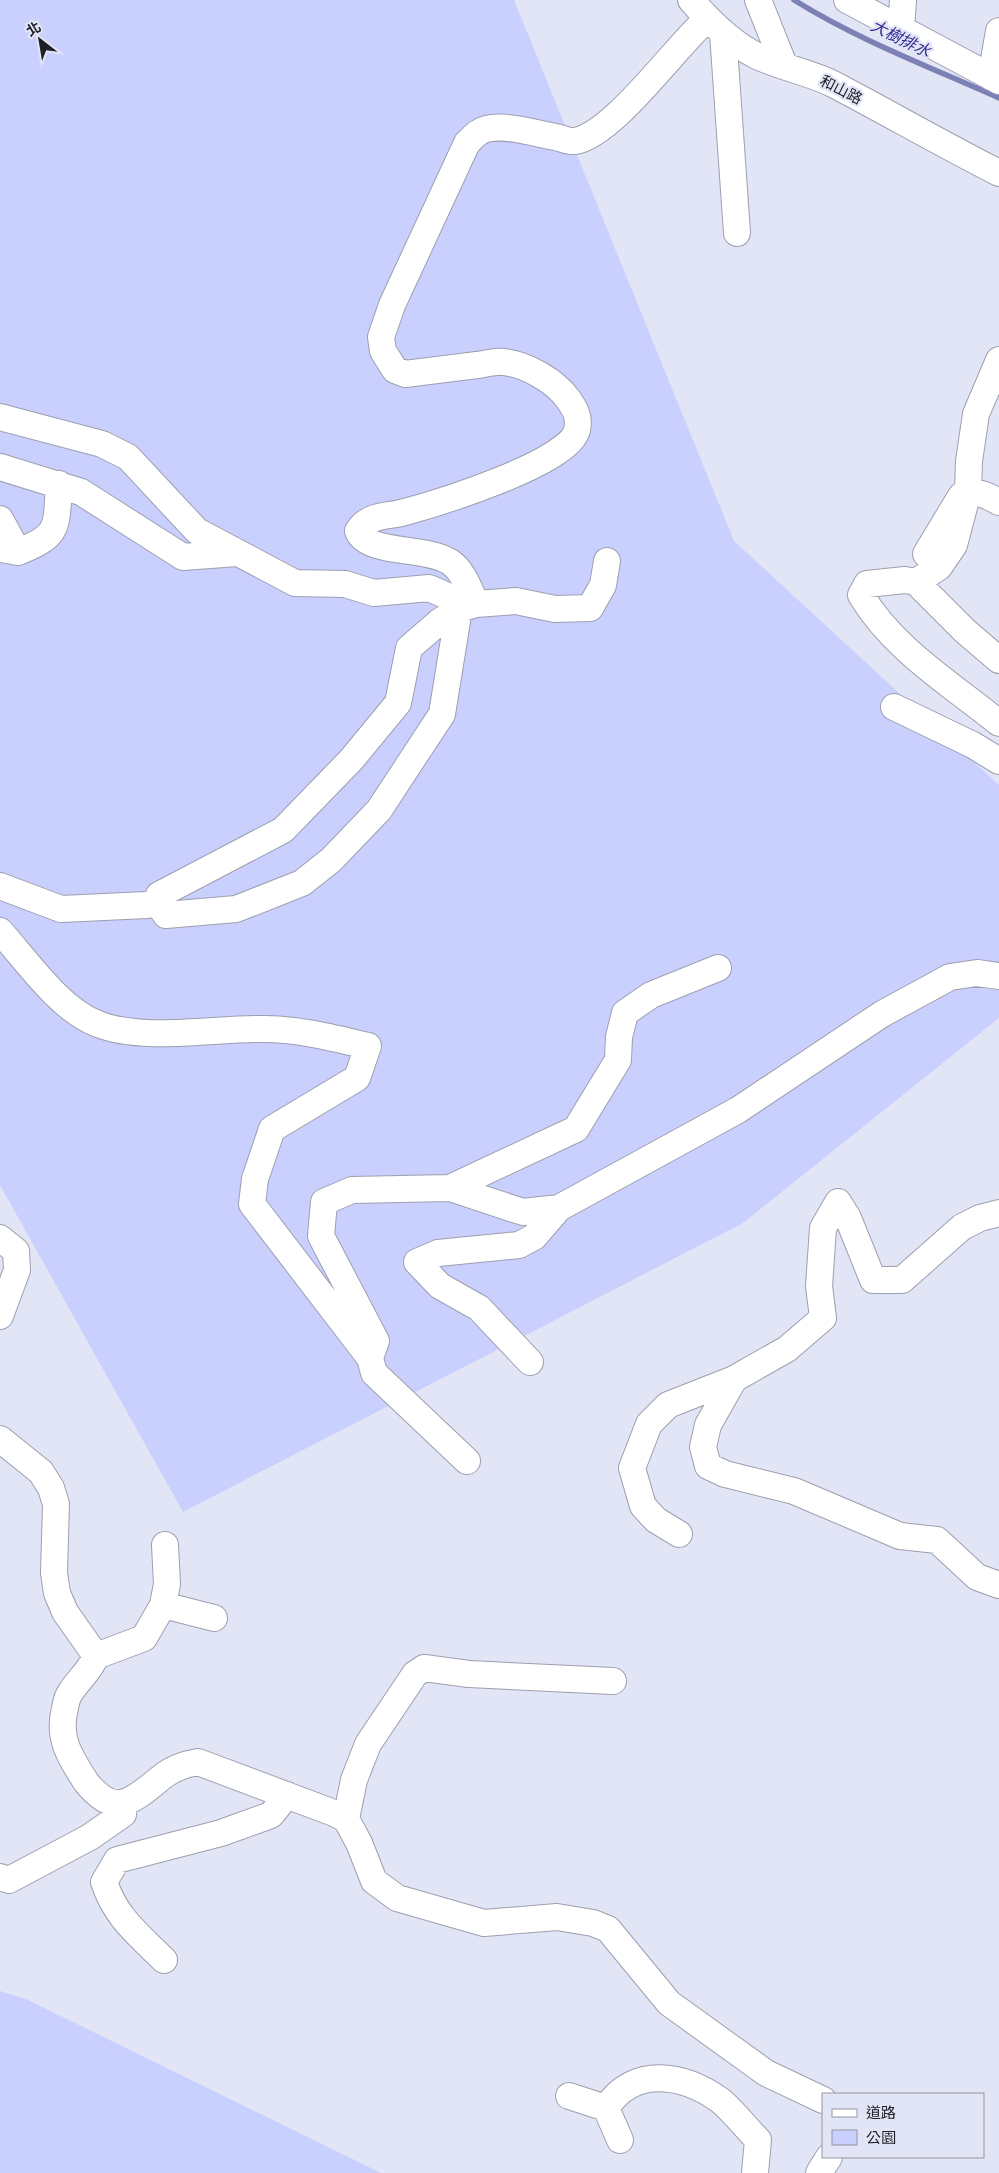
<svg xmlns="http://www.w3.org/2000/svg" width="999" height="2173" font-family="Overpass,'Noto Sans TC',sans-serif">
  <style>
    .green { fill: #c9d0fe }
    .lines { fill: none; stroke-linecap: round; stroke-linejoin: round }
    .stream { stroke: #7b81b5; stroke-width: 5.5 }
    .minor-casing { stroke: #9d9faf; stroke-width: 28 }
    .minor { stroke: #fff; stroke-width: 26 }
    .labels { text-anchor: middle; stroke-width: 4.5; stroke-linejoin: round; paint-order: stroke }
    .street-label { font-size: 15px; fill: #1f2026; stroke: #e2e5f6 }
    .water-label { font-size: 16px; font-style: italic; fill: #342c91; stroke: #e2e5f6 }
  </style>
  <rect width="100%" height="100%" fill="#e2e5f6"/>
  <path class="green" d="M0,0H514L734,541L999,785V1018L743,1223L183,1512L0,1185Z
    M0,1991L28,2000L381,2173H0Z"/>
  <g class="lines">
    <path class="stream" d="M794,0C858,40 930,67 999,98"/>
    <g class="minor-casing">
      <path id="minor" d="M691,0C710,22 731,43 757,56C782,68 810,72 835,85C890,114 944,145 999,173
        M758,0L784,65
        M847,0L999,81
        M901,30L903,0
        M723,33L737,233
        M991,77L999,31
        M999,360L976,414L969,461L968,492L954,545L939,567L916,582L905,580L867,584L861,595C892,648 952,685 999,723
        M0,417L102,444L128,457L197,531L295,583L345,584L374,593L429,588L454,599L459,609L442,714L379,810L331,860L302,883L236,909L166,915L157,902L147,905L61,909L0,886
        M0,467L81,492L183,557L237,553
        M0,519L18,552L1,549
        M18,552C61,535 56,527 59,484
        M926,554L961,496C975,489 986,495 999,502
        M916,582L965,631L999,660
        M476,604C470,591 463,570 450,562C425,546 368,555 358,531C368,514 388,517 405,512C438,503 569,463 577,430C580,417 575,409 568,399C555,381 526,364 503,362C495,361 485,364 477,365C453,368 429,371 405,374L395,370L383,351L381,337L392,305L467,143C471,140 474,135 478,133C495,120 536,134 556,137C561,138 569,142 575,141C613,135 676,46 707,19
        M894,707L973,745L999,761
        M157,902L159,895L283,830L351,760L398,703L409,648L439,622L459,609L476,604L516,601L555,609L590,608L603,585L607,561
        M0,931C27,961 60,1010 98,1024C143,1042 215,1028 264,1029C299,1029 333,1038 368,1046L357,1078L272,1129L255,1179L252,1204L370,1358L376,1341L321,1236L324,1202L352,1190L450,1188L523,1212L559,1208L534,1237L519,1245L438,1253L417,1262L440,1286L479,1308L530,1362
        M450,1188L576,1129L618,1060L619,1037L625,1013L651,995L718,968
        M559,1208L738,1110L882,1014L950,977L977,973L999,976
        M999,1213L980,1218L962,1227L902,1280H873L848,1218L838,1202L823,1228L819,1286L823,1318L787,1349L734,1379L708,1425L703,1447L708,1466L725,1474L794,1491L900,1536L937,1540L977,1577L999,1585
        M0,1238L16,1251L17,1270L0,1316
        M370,1358L374,1373L467,1461
        M0,1439L41,1472L51,1488L56,1504L54,1573L57,1593L65,1612L96,1656C90,1671 78,1680 70,1693C67,1697 66,1703 65,1708C57,1738 70,1757 86,1782C94,1792 107,1805 121,1803C136,1801 153,1783 166,1774C176,1767 186,1764 198,1762L334,1813L346,1819L359,1843L374,1881L397,1898L484,1923L557,1917L593,1923L608,1929L669,2003L766,2073L823,2100
        M679,1534L656,1520L643,1506L632,1468L649,1424L668,1405L734,1379
        M163,1605L214,1618
        M96,1656L144,1638L163,1605L167,1584L165,1545
        M346,1819L354,1780L368,1744L415,1674L424,1668L469,1674L613,1681
        M0,1877L9,1880L90,1837L123,1814L121,1803
        M164,1960C138,1934 116,1918 104,1882L117,1860L221,1833L271,1815L287,1795
        M569,2096L606,2108C634,2065 684,2074 721,2101C734,2112 746,2128 758,2140L755,2173
        M606,2108L620,2140
        M819,2173L829,2157"/>
    </g>
    <use href="#minor" class="minor"/>
  </g>
  <g class="labels">
    <g class="street-label">
      <text transform="translate(841 90) rotate(27)" y="5">和山路</text>
    </g>
    <g class="water-label">
      <text transform="translate(901 38) rotate(26)" y="6">大樹排水</text>
    </g>
  </g>
  <rect x="822" y="2093" width="162" height="65" fill="#e2e5f6" stroke="#9496a3"/>
  <rect x="832" y="2109" width="25" height="8" fill="#ffffff" stroke="#9496a3"/>
  <text x="866" y="2118" font-size="15" fill="#1f2026">道路</text>
  <rect x="832" y="2130" width="25" height="15" fill="#c9d0fe" stroke="#9496a3"/>
  <text x="866" y="2143" font-size="15" fill="#1f2026">公園</text>
  <g transform="translate(40 40) rotate(329)" stroke="#e2e5f6" stroke-width="4" paint-order="stroke">
  <path d="M0-4L9 19L0 12L-9 19Z" fill="#1f2026"/>
  <text y="-8" font-size="14" font-weight="bold" text-anchor="middle" fill="#1f2026">北</text>
  </g>
</svg>
